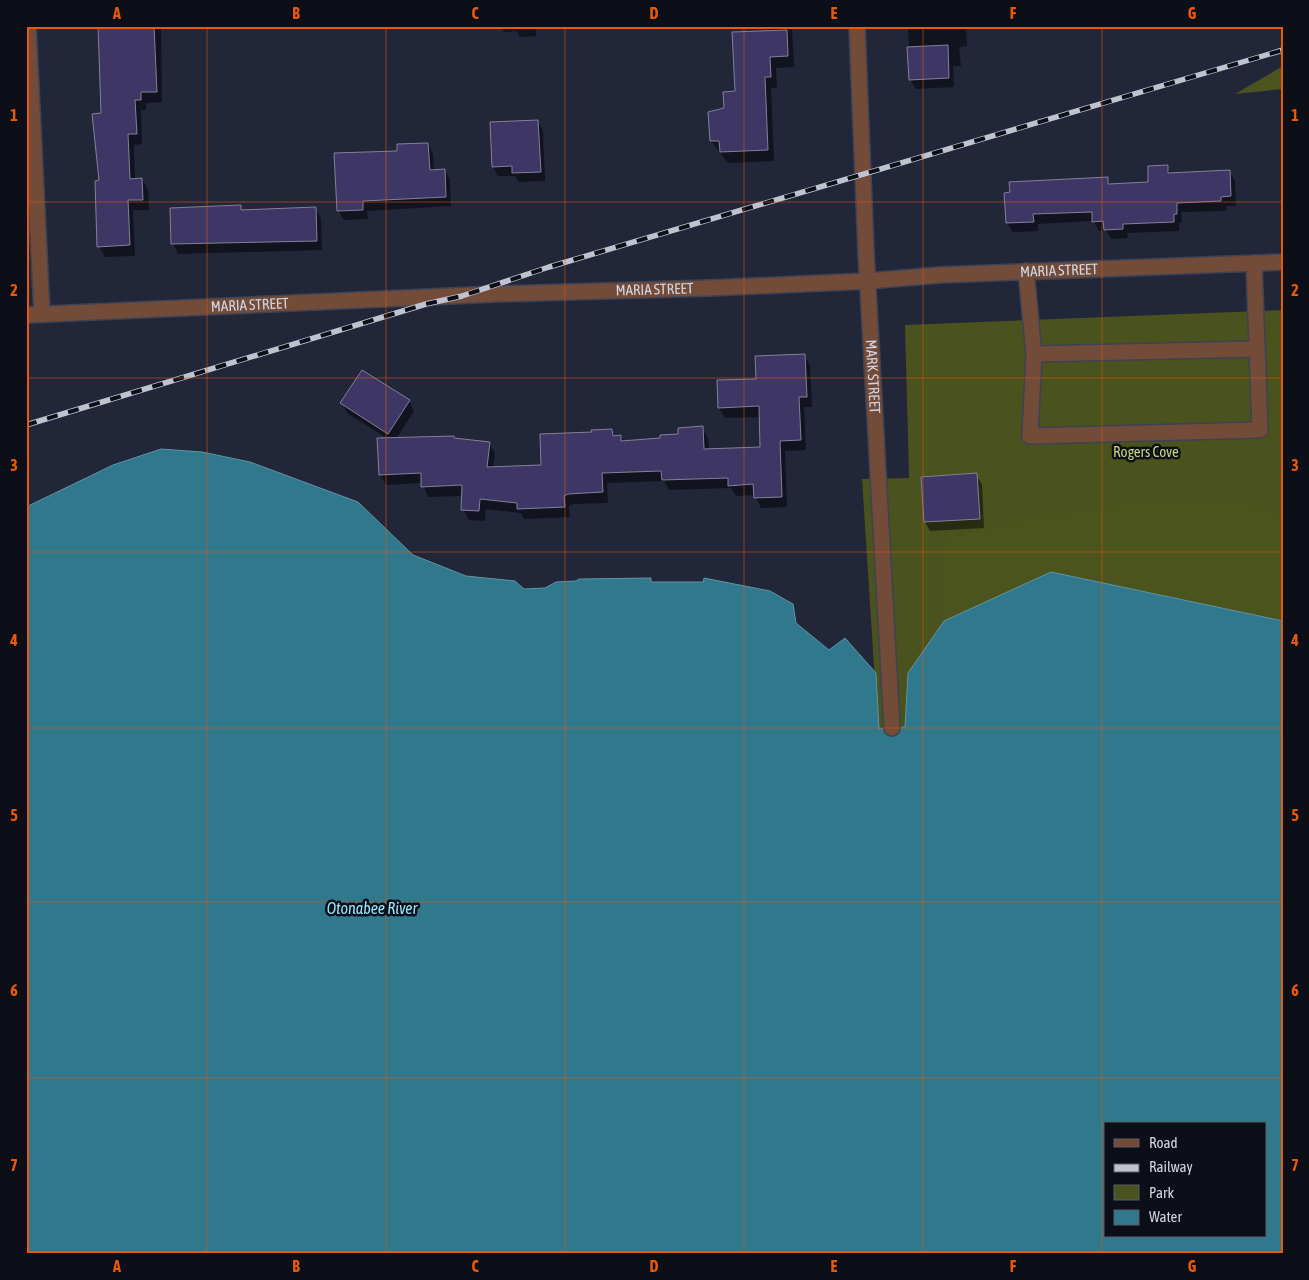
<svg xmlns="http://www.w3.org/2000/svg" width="1309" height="1280" font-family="'Asap Condensed',sans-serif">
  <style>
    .green { fill: #4a521d }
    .forest { fill: #4c541e }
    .water { fill: #30788c; stroke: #6094a6; fill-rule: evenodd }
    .shadow { fill: #0007 }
    .building { fill: #3e3765; stroke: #828099 }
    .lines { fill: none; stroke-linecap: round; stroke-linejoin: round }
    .minor-casing { stroke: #3d4254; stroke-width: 18 }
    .minor { stroke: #734b39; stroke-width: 15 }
    .rail-casing { stroke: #bfc3d0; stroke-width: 5.5 }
    .rail { stroke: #0d0f18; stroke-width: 4; stroke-dasharray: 11; stroke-linecap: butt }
    .grid { fill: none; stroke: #e8590c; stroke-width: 1; stroke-opacity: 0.55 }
    .labels { text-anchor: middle; stroke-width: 5; stroke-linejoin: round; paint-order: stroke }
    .street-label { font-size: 15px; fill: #d1d5e2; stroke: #0d0f18 }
    .park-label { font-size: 15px; fill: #c4d281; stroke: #0d0f18 }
    .water-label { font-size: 16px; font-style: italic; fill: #95e6fe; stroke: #0d0f18 }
    .neatline { fill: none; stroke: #e8590c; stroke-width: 2 }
    .grid-label { font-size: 16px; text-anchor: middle; font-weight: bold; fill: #e8590c }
  </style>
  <rect width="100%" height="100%" fill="#212639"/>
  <path class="green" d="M1283,310V621L1051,572L908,673L905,727L878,729L862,479L909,478L905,325Z"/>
  <path class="forest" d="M1283,66V89L1235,94Z
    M1123,506H1253L1283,518V621L1051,572L944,621L937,540L1054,516Z"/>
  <path class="water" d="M161,449L202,452L250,462L358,502L413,555L466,576L515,581L524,589L545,588L556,582L576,581L579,579L651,578V582H703L704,578L770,591L793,604L796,623L829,650L845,638L876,673L879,729L905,727L908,673L944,621L1051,572L1283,621V1254H26V507L113,465ZM1105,1124H1265V1236H1105Z"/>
  <path class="shadow" d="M99,26H161L162,102L146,103V110H141L142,144L134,145L135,180L142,179L148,190L149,210H133L135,256L105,257L99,246L103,114Z
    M403,26H440V27L404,28Z
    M501,26H536V36L520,37L517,31L504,32Z
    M768,26H792L794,67L776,68L777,88H771L774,161L728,163L711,141L710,113L726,109L768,32Z
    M908,26H966L967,46L959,47L961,66H953L954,87L916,89L910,79Z
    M538,121L543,131L545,181L519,182L515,176H498L493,167Z
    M428,144L433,154L434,171L445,170L450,180L451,206L367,211L368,219L344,220L338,210L398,152Z
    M1167,166L1172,174L1229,171L1235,181L1236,206H1226V211L1181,212L1182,223H1179V231L1127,233L1128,238L1111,239L1106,230L1099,231L1093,221L1038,224V231L1013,232L1007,223L1107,178L1111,185L1150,183Z
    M240,207L243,212L315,208L321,218L322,250L178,254L173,244Z
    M804,355L810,365L812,407H804L806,450L785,451L787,507L761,508L755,495L736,496L731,488L669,490L664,481L607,483L608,503L574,504L569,506L570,517L524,519L521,513L486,509L485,521L469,520L463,509L462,496L428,497L422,483L386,485L380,475L379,439H388L347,413L342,403L409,401L414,411L396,439L453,437L455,440L489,443L495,453L493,468L542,466L593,433L611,430L615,437L621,436L624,442L661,439L702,428L708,438L709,450L761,448V417L725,418L719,408L718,381L758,380Z
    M976,475L982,484L984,528L930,531L925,522Z"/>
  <path class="building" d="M98,26H154L157,92H141V100H135L137,134H128L130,179L142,178L143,200H128L130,245L97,247L95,181L99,180L92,114L101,113Z
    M787,30L788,56L770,57L771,77H765L768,150L720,152L719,141H710L708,112L724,108L723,92L735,91L732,32Z
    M948,45L949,78L909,80L907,47Z
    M538,120L541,172L512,173V166L492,167L490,122Z
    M428,143L430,170L445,169L446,197L363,201V210L337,211L334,153L397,151V144Z
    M1168,165V173L1230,170L1231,196L1221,197V201L1177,203V214H1174V222L1123,224V229L1104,230L1103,221L1092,222V212L1033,214L1034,222L1006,223L1004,193L1010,192L1009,182L1108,177V184L1148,182V166Z
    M241,205V210L316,207L317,241L171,244L170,208Z
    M805,354L807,397H799L801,440L780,441L782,497L754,498L753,484L728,486V478L662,480L661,471L602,473L603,492L568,494L564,496L565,507L517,509V503L480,499L479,511L461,510L462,485L421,487V473L379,475L377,438L454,436V438L490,442L487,467L541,465L540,434L592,432L591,430L612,429L613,436L621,435V441L660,438V435L678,434V428L703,426L704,449L760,447L759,406L718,408L717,380L756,379L755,356Z
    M362,370L410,400L388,434L340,403Z
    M977,473L980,519L924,522L921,477Z"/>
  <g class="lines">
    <g class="minor-casing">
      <g id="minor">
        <path d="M28,26L42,314"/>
        <path id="s1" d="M857,26L866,252L892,728"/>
        <path d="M1026,271L1034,354L1030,436L1260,430L1254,263"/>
        <path id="s2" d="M26,315L495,294L709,288L868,281L940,275L1283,262"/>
        <path d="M1034,354L1257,349"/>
      </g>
    </g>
    <use href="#minor" class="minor"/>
    <g class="rail-casing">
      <path id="rail" d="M26,425L426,304L462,296L549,267L1283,50"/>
    </g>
    <use href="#rail" class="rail"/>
  </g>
  <path class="grid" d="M207,26V1254M386,26V1254M565,26V1254M744,26V1254M923,26V1254M1102,26V1254M26,202H1283M26,378H1283M26,552H1283M26,728H1283M26,902H1283M26,1078H1283"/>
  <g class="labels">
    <g class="street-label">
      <text dy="5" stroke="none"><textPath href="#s2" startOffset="1034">MARIA STREET</textPath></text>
      <text dy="5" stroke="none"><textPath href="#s2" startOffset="629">MARIA STREET</textPath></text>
      <text dy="5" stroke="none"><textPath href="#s2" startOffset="224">MARIA STREET</textPath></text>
      <text dy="5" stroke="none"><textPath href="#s1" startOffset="351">MARK STREET</textPath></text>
    </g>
    <g class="park-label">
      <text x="1146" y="457">Rogers Cove</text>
    </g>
    <g class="water-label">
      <text x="372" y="914">Otonabee River</text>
    </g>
  </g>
  <rect width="1309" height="1280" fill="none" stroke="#0d0f18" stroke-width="55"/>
  <rect x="1104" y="1122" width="162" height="115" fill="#0d0f18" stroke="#5b5e69"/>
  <rect x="1114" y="1139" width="25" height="8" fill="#734b39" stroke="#5b5e69"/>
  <text x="1149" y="1148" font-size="15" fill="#d1d5e2">Road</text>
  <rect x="1114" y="1164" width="25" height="8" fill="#bfc3d0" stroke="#5b5e69"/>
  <text x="1149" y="1172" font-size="15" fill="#d1d5e2">Railway</text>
  <rect x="1114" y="1185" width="25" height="15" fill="#4a521d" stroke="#5b5e69"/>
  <text x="1149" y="1198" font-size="15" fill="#d1d5e2">Park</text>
  <rect x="1114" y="1210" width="25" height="15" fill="#30788c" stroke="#5b5e69"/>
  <text x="1149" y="1222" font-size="15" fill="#d1d5e2">Water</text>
  <rect x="28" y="28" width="1254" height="1224" class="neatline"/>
  <g class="grid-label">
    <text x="117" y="19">A</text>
    <text x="296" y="19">B</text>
    <text x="475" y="19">C</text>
    <text x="654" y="19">D</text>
    <text x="834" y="19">E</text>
    <text x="1013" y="19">F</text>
    <text x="1192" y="19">G</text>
    <text x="14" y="121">1</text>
    <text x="1295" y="121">1</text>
    <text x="14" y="296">2</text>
    <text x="1295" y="296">2</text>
    <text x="14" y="471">3</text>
    <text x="1295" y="471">3</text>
    <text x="14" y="646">4</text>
    <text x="1295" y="646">4</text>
    <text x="14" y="821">5</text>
    <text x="1295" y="821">5</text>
    <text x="14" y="996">6</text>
    <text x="1295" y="996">6</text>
    <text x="14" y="1171">7</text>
    <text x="1295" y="1171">7</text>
    <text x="117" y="1272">A</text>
    <text x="296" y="1272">B</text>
    <text x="475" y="1272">C</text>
    <text x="654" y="1272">D</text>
    <text x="834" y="1272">E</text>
    <text x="1013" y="1272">F</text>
    <text x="1192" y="1272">G</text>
  </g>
</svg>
